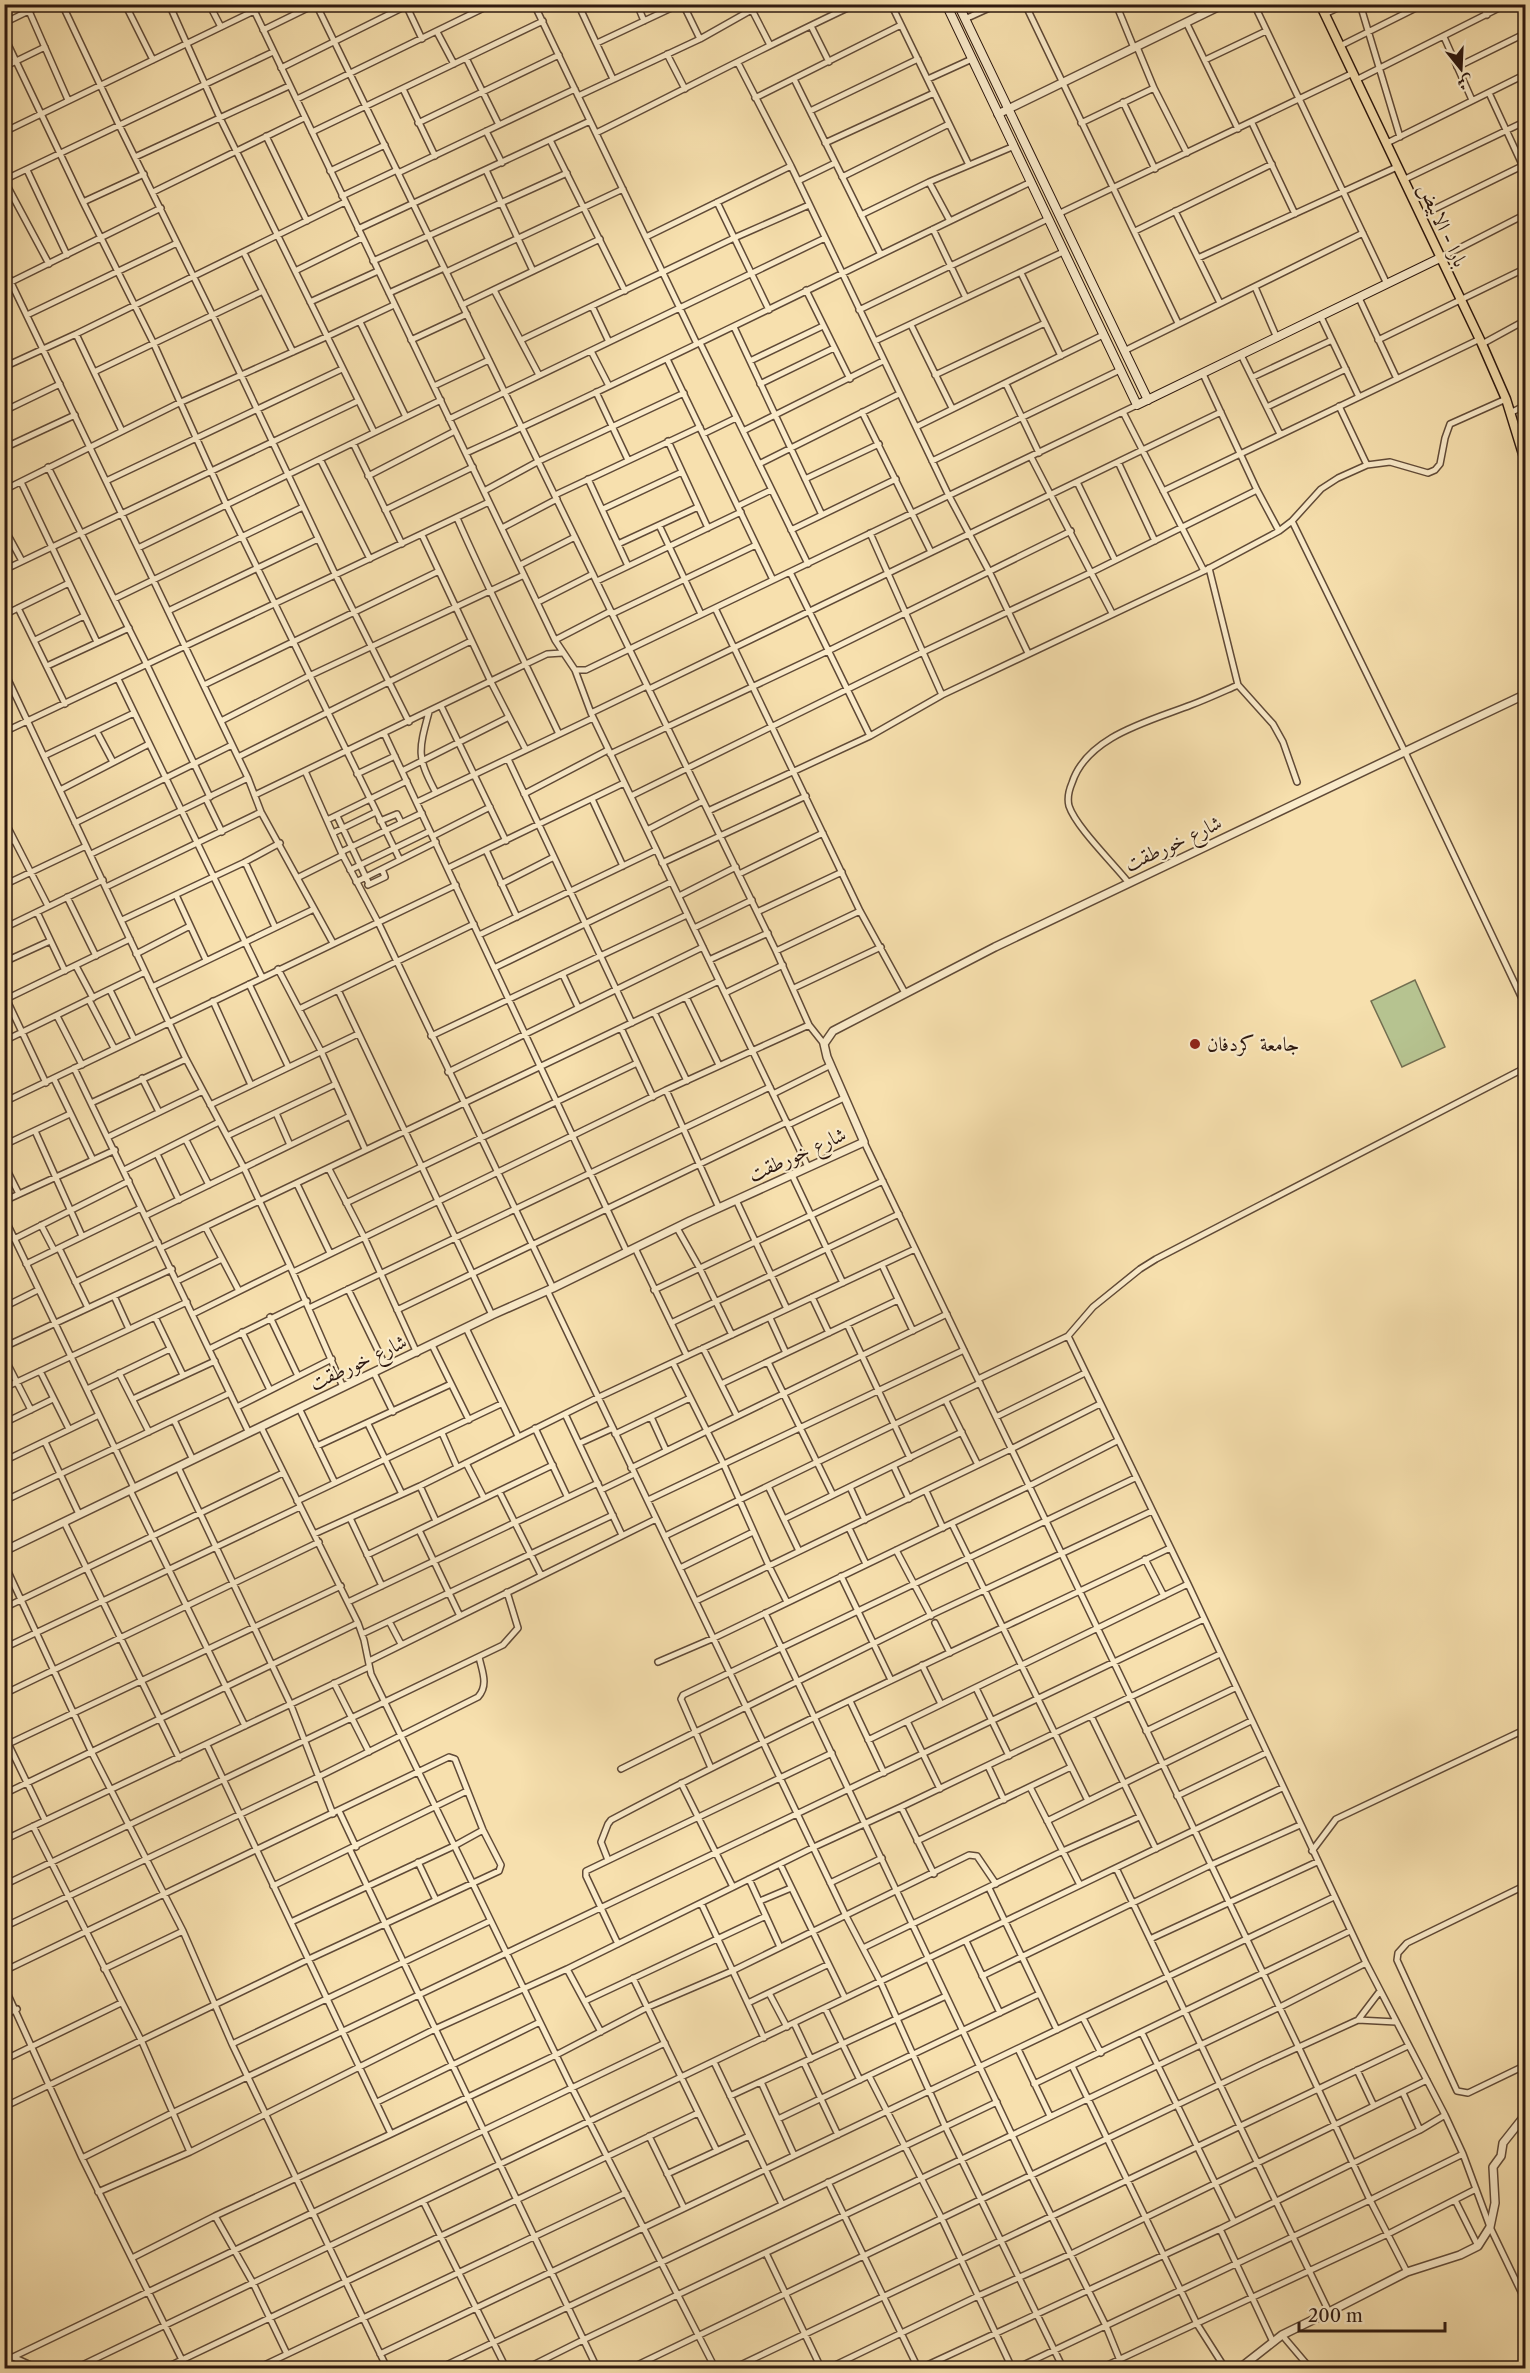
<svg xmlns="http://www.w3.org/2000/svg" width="1530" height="2373" font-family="'Libre Caslon Text',Amiri,serif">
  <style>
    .green { fill: #b6c390; stroke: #726e50; stroke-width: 1.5 }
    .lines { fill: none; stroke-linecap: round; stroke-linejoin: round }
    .minor-casing { stroke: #604a37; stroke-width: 8 }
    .tertiary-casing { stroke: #604a37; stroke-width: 10 }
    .secondary-casing { stroke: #2d180f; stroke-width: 10 }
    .primary-casing { stroke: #2d180f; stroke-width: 11 }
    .minor { stroke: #faebca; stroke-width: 5 }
    .tertiary { stroke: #faebca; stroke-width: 7 }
    .secondary { stroke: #faebca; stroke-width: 8 }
    .primary { stroke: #f7e0ae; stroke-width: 8 }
    .poi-dot { fill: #8f2418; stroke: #faebca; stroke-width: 2 }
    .labels { text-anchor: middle; stroke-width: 4.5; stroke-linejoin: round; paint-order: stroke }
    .street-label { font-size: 20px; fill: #2d180f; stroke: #faebca }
    .poi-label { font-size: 20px; fill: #2d180f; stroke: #faebca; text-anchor: start }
  </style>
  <rect width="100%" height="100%" fill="#f7e0ae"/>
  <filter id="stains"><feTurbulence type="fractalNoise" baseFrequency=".00333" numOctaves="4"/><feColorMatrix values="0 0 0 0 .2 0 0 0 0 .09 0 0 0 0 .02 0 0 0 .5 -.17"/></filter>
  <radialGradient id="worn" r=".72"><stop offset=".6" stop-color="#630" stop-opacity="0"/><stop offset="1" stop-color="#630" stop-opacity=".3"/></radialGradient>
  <path class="green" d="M1415,980L1445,1047L1402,1067L1371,1001Z"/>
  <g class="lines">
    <g class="minor-casing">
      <path id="minor" d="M62,4L119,125L212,314L336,576L409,722
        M125,4L153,60
        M169,4L220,118L374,432
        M209,4L221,27
        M251,4L555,640L575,670L591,713L808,1167
        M316,4L776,951L809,1025L824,1044
        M534,4L697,344
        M578,4L613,79
        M637,4L644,21
        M683,4L700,39
        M891,4L969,165
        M1025,4L1178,323
        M1116,4L1134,48
        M1199,4L1204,14
        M1254,4L1387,284
        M1360,4L1400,137
        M1482,4L1487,15
        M406,5L422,39
        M752,10L770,45
        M29,11L68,100
        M1325,14L1346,4
        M965,19L998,4
        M1186,22L1238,129
        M4,23L43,4
        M811,26L829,62
        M263,30L316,4
        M437,32L454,64
        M4,36L83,202L153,342L226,504L400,860
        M1444,37L1472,100
        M597,43L680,4
        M1340,46L1424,4
        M1137,47L1154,88L1187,153
        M667,54L685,89
        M466,58L499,125
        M1205,60L1266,31
        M738,63L791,166L949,496L989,571L1028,653
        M4,67L45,47
        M1457,67L1526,33
        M281,68L410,4
        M794,79L880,253
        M928,79L972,59
        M1356,80L1507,4
        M403,89L435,156
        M1489,93L1526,173
        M578,96L700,39L762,4
        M755,98L901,25
        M297,99L492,4
        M1123,102L1155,169
        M810,111L918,59
        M418,123L559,55
        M1081,123L1154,88
        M1252,123L1295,214
        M486,131L502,163
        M4,132L254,11
        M312,132L543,21
        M596,133C683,90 768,45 856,4
        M266,136L307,221
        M550,140L625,291
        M825,143L934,93
        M1387,143L1526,74
        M135,157L289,86
        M27,170L67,255
        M486,170L533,271
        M330,171L385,145
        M398,173L575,89
        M842,177L949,124
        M4,180L273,52
        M4,180L49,264
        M1403,180L1526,121
        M798,181L835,163
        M929,182L950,221
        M153,192L304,118
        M342,196L397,170
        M83,202L144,174
        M717,202L769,310
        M1175,211L1220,303
        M1058,214L1353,73
        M861,215L929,182L1012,147
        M1420,216L1526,164
        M358,229L590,121
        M933,229L966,298
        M1135,231L1272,164
        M646,237L791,166
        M244,253L293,352
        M1198,258L1397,167
        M1440,258L1526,214
        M373,261L567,173
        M4,268L248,778L261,812L333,943
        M295,271L362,238
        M446,272L623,189
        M1021,273L1061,356
        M11,282L161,208
        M1255,287L1277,338
        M494,290L539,375
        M806,290L850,379
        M389,293L444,268
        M1359,298L1397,379
        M310,302L378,271
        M462,305L600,239
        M592,306L609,342
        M859,310L1048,219
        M27,315L177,243
        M1321,317L1359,397
        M360,322L406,417
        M911,325L952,408
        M734,327L822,515
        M76,334L122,431
        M411,340L467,314
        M521,340L734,238L809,205
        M1378,340L1526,268
        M875,341L1063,252
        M700,343L808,564
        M1482,344L1526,320
        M591,351L609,386
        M1124,351L1363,233
        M1241,355L1280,434
        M667,359L773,580
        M750,361L823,326
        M4,367L76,334L345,202
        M94,372L263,291
        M1203,374L1257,490L1279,531
        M935,375L1045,323
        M1253,377L1332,340
        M760,384L834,348
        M1006,384L1039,453
        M434,386L489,360
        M596,392L628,460
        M1339,406L1367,465
        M1267,407L1346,369
        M4,411L60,384
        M862,412L931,552
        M1123,412L1204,571
        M1510,413L1526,405
        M449,419L825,238
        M916,427L1103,335
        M743,431L883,361
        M703,434L736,418
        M668,441L708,528
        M353,443L402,544
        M4,448L75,415
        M466,453C656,367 842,272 1031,182
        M1031,457L1112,613
        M320,459L370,559
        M932,461L1120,370
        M1118,462L1155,541
        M759,464L899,394
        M48,467L147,665L210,797
        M368,476L455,431
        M588,479L628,566
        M805,479L879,444
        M106,481L342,369
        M21,482L97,642
        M1077,482L1115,560
        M4,490L179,403L326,337L394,305
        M484,491L539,461L684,393
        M1163,491L1480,339
        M555,495L700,427
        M738,506L771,490
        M603,509L682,472
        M385,510L473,467
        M457,518C489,591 525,662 559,734
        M1292,521L1405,752L1526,1007
        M659,525L701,614
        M4,528L22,561
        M502,528L557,499
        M791,530L896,479
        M870,533L942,695
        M422,535L491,682L526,750
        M618,544L698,507
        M138,548L441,400
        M520,565L575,537
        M1209,568L1238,685L1273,724L1283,742L1297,782
        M4,570L358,401
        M790,572L870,736
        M597,581L741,512
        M114,599L303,507
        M538,602L593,574
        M18,608L65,704
        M715,608L860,911L905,993
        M168,611L318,539
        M612,614L756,545
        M4,615L69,583
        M35,640L84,616
        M555,640L611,611
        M47,666L129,628
        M575,670H586L1137,405
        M4,671L186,1059L244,1168L290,1266L343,1387
        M118,679L262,977
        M204,685L439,571
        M649,689L1221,412
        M441,706L506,841
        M429,712C418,752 417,757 436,793
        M591,713L647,686
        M221,721L309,676L524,575
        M4,732L489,502
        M97,732L113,762
        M384,733L627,1252
        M610,754L828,651L1071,531
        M44,756L134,713
        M238,757L471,641
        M508,759L632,1023
        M305,771L341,852L378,922L553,1288
        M402,771L509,717
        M357,774L395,756
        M60,790L149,744
        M524,794L608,750
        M255,795L526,664L547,654L562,653
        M631,796L925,651L1092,572L1257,490
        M206,799L222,832
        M592,799L623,866
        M417,802L593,718
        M708,811L870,736L942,695L1204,571L1279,531L1292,521L1321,489L1338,478L1367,465L1390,462L1428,473L1435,470L1440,464L1445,438L1450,424L1506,399
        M337,816L369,884
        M4,820L48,906
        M327,820L407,781
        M380,821L397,814L401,822
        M75,823L232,745
        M647,830L703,801
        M333,833L376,812
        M433,836L490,807
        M4,844L14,840
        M486,850L517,917
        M341,852L422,813
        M91,854L248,778
        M245,862L275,927
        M662,863L806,796
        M448,868L624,783
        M350,870L430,831
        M739,874L823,833
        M297,878L343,855
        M356,882L436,842
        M1128,882C1113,863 1076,827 1069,806C1067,798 1069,790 1072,783C1087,736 1150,721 1191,705C1207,699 1222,692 1238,685
        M501,884L554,857
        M4,885L86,846
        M368,885L385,877L382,869
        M106,887L261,812
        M176,895L206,960
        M679,896L736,867
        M67,897L96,956
        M37,912L65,971
        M757,912L842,872
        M122,920L245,862L280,843
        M4,928L103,880
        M694,928L752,900
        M479,935L656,850
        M776,951L860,911
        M136,954L190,926
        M709,960L768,933
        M4,962L50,941
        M76,966L93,998
        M494,968L671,882
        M278,969L321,1051L365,1149
        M563,975L578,1007
        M249,984L288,1066
        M152,987L314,909
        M794,988L881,947
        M110,990L134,1039
        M338,990L492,1315
        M725,993L783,965
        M4,994L46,1083
        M686,997L719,1065
        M4,1000L130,939
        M89,1000L114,1048
        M213,1001L251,1085
        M299,1009L474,924
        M654,1012L687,1081
        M57,1016L82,1065
        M621,1028L653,1097
        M431,1036L687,915
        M4,1041L145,972
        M74,1068L249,1433
        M448,1072L703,947
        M142,1078L159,1112
        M54,1079L93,1160
        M666,1090L719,1208
        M773,1094L831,1065
        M4,1102L456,885
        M91,1103L186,1059
        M210,1105L358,1034
        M276,1113L290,1145
        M788,1125L844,1098
        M35,1131L82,1236
        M227,1136L336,1084
        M108,1137L203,1091
        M186,1140L209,1185
        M864,1142L1299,2048L1370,2200L1407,2272
        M4,1145L70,1114
        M157,1154L179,1200
        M4,1164L19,1194
        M329,1169L364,1237L417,1353
        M124,1170L219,1122
        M792,1175L843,1283
        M297,1184L330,1253
        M736,1200L787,1309
        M4,1201L115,1150
        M346,1203L637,1063
        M145,1216L350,1116
        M4,1217L134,1488
        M41,1225L54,1250
        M206,1228L239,1291
        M677,1228L699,1267L732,1335
        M14,1239L129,1181
        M59,1248L88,1308
        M161,1248L719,981
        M635,1248L687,1356
        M26,1264L141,1208
        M882,1265L913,1331
        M293,1272L666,1090L809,1025
        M177,1281L222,1259
        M75,1282L158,1242
        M348,1289L386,1367
        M547,1290L846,1916L880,1981L945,2126L1063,2368
        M654,1290L883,1181
        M114,1296L129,1329
        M812,1297L829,1333
        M4,1307L38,1290
        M309,1308L770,1087
        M397,1310L787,1122
        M193,1314L290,1266
        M155,1317L183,1375
        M270,1317L298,1376
        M770,1318L786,1353
        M671,1323L899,1214
        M847,1324L910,1458
        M466,1328L518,1436
        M242,1332L270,1390
        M1068,1336L1188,1584L1366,1963L1445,2115L1463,2154L1490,2227L1526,2302
        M432,1345L469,1420
        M4,1347L172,1269
        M703,1348L737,1416
        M209,1349L307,1301
        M4,1357L31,1410
        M768,1362L833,1495
        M673,1363L724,1465L769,1566L787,1602
        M40,1371L69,1429
        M119,1373L149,1432
        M374,1373L393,1412
        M978,1379L1068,1336L1093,1307L1140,1269L1156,1259L1519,1071L1526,1066
        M721,1384L898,1300
        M4,1388L187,1302
        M87,1389L170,1349
        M133,1399L215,1361
        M946,1401L978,1465
        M237,1407L332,1359
        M299,1408L335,1483
        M565,1414L622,1535
        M651,1417L666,1450
        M996,1417L1085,1373
        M174,1420L193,1460
        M4,1423L53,1399
        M368,1424L402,1494
        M261,1427L358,1623L364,1640L371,1674L572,2088L715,2368
        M535,1428L567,1496
        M442,1433L457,1467
        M615,1434L690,1398
        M45,1442L79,1514
        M580,1443L613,1428
        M317,1446L451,1384
        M4,1461L99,1415
        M466,1463L484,1498
        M178,1467L290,1703L333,1814
        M894,1467L909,1499
        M631,1468L947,1314
        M420,1486L436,1521
        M768,1486L799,1551
        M850,1487L865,1520
        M130,1490L245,1726
        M601,1490L634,1474
        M499,1491L541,1575
        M926,1491L943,1528
        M648,1500L964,1350
        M4,1501L230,1393
        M297,1501L501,1404
        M350,1518L382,1586
        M784,1519L962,1432
        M64,1522L179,1758
        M952,1524L1088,1801
        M849,1528L866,1564
        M419,1530L459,1614
        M314,1534L420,1486L599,1397L915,1249
        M665,1536L980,1383
        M896,1550L931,1616
        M367,1555L553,1465
        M1145,1559L1164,1596
        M4,1563L92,1753L183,1931L232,2044L387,2368
        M680,1568L753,1532
        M841,1576L891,1680
        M696,1601L1011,1449L1100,1404
        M348,1602L598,1483
        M4,1608L283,1473
        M765,1613L1031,2175L1106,2326L1123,2368
        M390,1623L401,1644
        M935,1623L950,1653
        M362,1634L613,1515
        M4,1648L300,1507
        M369,1661L656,1519
        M658,1662L714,1638L1029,1486L1117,1441
        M922,1665L941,1704
        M334,1683L369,1752
        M976,1688L1009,1756
        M4,1694L319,1542
        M850,1701L884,1773
        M1091,1716L1156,1849
        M907,1721L940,1789
        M1146,1731L1235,1688
        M4,1735L45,1820
        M868,1740L1188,1584
        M207,1745L391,2134
        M4,1746L341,1586
        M988,1766L1004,1800
        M711,1768L681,1699L683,1695L1135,1478
        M621,1769L931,1615L1152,1511
        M681,1783L733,1887
        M1030,1787L1080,1885
        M4,1794L358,1623
        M1177,1796L1266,1753
        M901,1807L934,1874
        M339,1811L356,1847
        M1047,1821L1251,1721
        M33,1826L142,2042L190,2152
        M4,1840L369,1667
        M917,1841L1071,1767
        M350,1850L597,2368
        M1312,1851L1336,1819L1526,1729
        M608,1860L601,1842L608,1824L611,1820C794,1723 983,1638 1170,1548
        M418,1862L436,1900
        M780,1864L845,1998
        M1116,1868L1329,2312
        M749,1879L780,1947
        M830,1883L882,1858
        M4,1885L503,1645L518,1628L507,1592
        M1526,1885L1407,1943L1398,1953L1397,1960L1457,2091L1468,2093L1526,2065
        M273,1886L467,1791
        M989,1888L1057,2030
        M760,1901L791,1888
        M701,1903L764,2038
        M291,1922L454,1846L483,1830
        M4,1927L318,1777L478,1697C489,1685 482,1671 479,1657
        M1150,1939L1317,1862
        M966,1941L1000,2013
        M618,1944L586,1876V1871L832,1753
        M863,1948L1063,1851L1139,1817
        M104,1969L183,1931
        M567,1969L601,2032
        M4,1971L449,1757L455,1759L483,1830L501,1865L499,1871L309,1959L4,2107
        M982,1976L1211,1865L1300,1825
        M633,1978L717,2151
        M4,1986L82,2158L186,2368
        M769,1993L787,2027
        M585,2001L766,1916
        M748,2003L827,1965
        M825,2008L860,2080
        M4,2015L17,2009
        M1083,2018L1101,2053
        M1358,2020L1380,1991
        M794,2023L811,2059
        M1142,2033L1234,2222
        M232,2044L490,1921
        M1018,2049L1050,2116
        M4,2060L121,2003
        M714,2062L782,2204
        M804,2063L838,2135
        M1072,2066L1197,2324L1225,2368
        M1357,2070L1374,2106
        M869,2076L942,2219L1012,2368
        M761,2082L794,2155
        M1034,2084L1350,1931
        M1403,2093L1420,2130
        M730,2096L946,1996
        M377,2102L540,2022
        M778,2119L1039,1994
        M649,2136L684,2208
        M82,2158L172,2113L1204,1619
        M667,2174L749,2136
        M828,2182L918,2368
        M98,2192L190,2152L435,2029L567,1969L814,1847L901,1807L1220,1654
        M1455,2200L1478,2246
        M423,2201L506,2368
        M215,2216L253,2283L287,2354
        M1220,2229L1273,2342
        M766,2253L821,2368
        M132,2258L215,2216L391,2134L556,2055L648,2007L732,1971L969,1855L977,1856L996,1884
        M1282,2335L1310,2368
        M380,2354L1334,1897
        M13,2357L37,2368
        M4,2358L13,2357L665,2043
        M76,2368L1282,1788
        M165,2368L698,2113
        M258,2368L626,2193
        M440,2368L997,2102
        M527,2368L583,2340L1280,2007L1366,1963
        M631,2368L1262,2064L1358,2020L1396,2022
        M734,2368L1408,2046
        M829,2368L978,2296L1071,2254L1427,2080
        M921,2368L1220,2229L1420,2130L1445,2115
        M1017,2368L1370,2200L1463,2154
        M1101,2368L1388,2234L1476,2189"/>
    </g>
    <g class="tertiary-casing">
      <path id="tertiary" d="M998,114L1224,4
        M4,1551L492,1315L553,1288L690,1221L864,1142L827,1057L824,1044L833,1031L995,947L1526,694
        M1240,2368L1282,2335L1329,2312L1407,2272L1460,2255L1478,2246L1490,2227L1495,2203L1493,2167L1501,2156L1503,2143L1526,2114"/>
    </g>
    <g class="secondary-casing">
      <path id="secondary" d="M946,4L1137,405L1440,258
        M958,4L1148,400"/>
    </g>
    <g class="primary-casing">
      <path id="primary" d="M1320,4L1482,344L1506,399L1526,464"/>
    </g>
    <use href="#minor" class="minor"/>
    <use href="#tertiary" class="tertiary"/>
    <use href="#secondary" class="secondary"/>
    <use href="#primary" class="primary"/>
  </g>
  <circle class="poi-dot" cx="1195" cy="1044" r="6"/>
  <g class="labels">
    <g class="street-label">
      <text transform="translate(1443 225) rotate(65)" y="7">بارا - الابيض</text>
      <text transform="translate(1173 843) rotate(-25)" y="7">شارع خورطقت</text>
      <text transform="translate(797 1154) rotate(-24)" y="7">شارع خورطقت</text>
      <text transform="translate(358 1362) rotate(-25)" y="7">شارع خورطقت</text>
    </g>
    <g class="poi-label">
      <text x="1207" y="1051">جامعة كردفان</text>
    </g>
  </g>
  <rect width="1530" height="2373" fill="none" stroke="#f7e0ae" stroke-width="24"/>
  <rect x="6" y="6" width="1518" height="2361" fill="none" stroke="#2d180f" stroke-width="3"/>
  <rect x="12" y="12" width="1506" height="2349" fill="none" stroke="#2d180f" stroke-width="1.5"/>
  <g transform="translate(1461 69) rotate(162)" stroke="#faebca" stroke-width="4.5" paint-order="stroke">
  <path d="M0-4.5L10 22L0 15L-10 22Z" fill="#2d180f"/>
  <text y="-9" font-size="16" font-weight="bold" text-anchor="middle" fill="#2d180f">ش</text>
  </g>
  <path d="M1299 2322v9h146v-9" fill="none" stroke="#2d180f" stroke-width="3"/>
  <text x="1308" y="2322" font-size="18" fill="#2d180f" stroke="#faebca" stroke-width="4.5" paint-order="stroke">200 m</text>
  <rect width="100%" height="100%" filter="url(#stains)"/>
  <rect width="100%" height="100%" fill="url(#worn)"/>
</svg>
